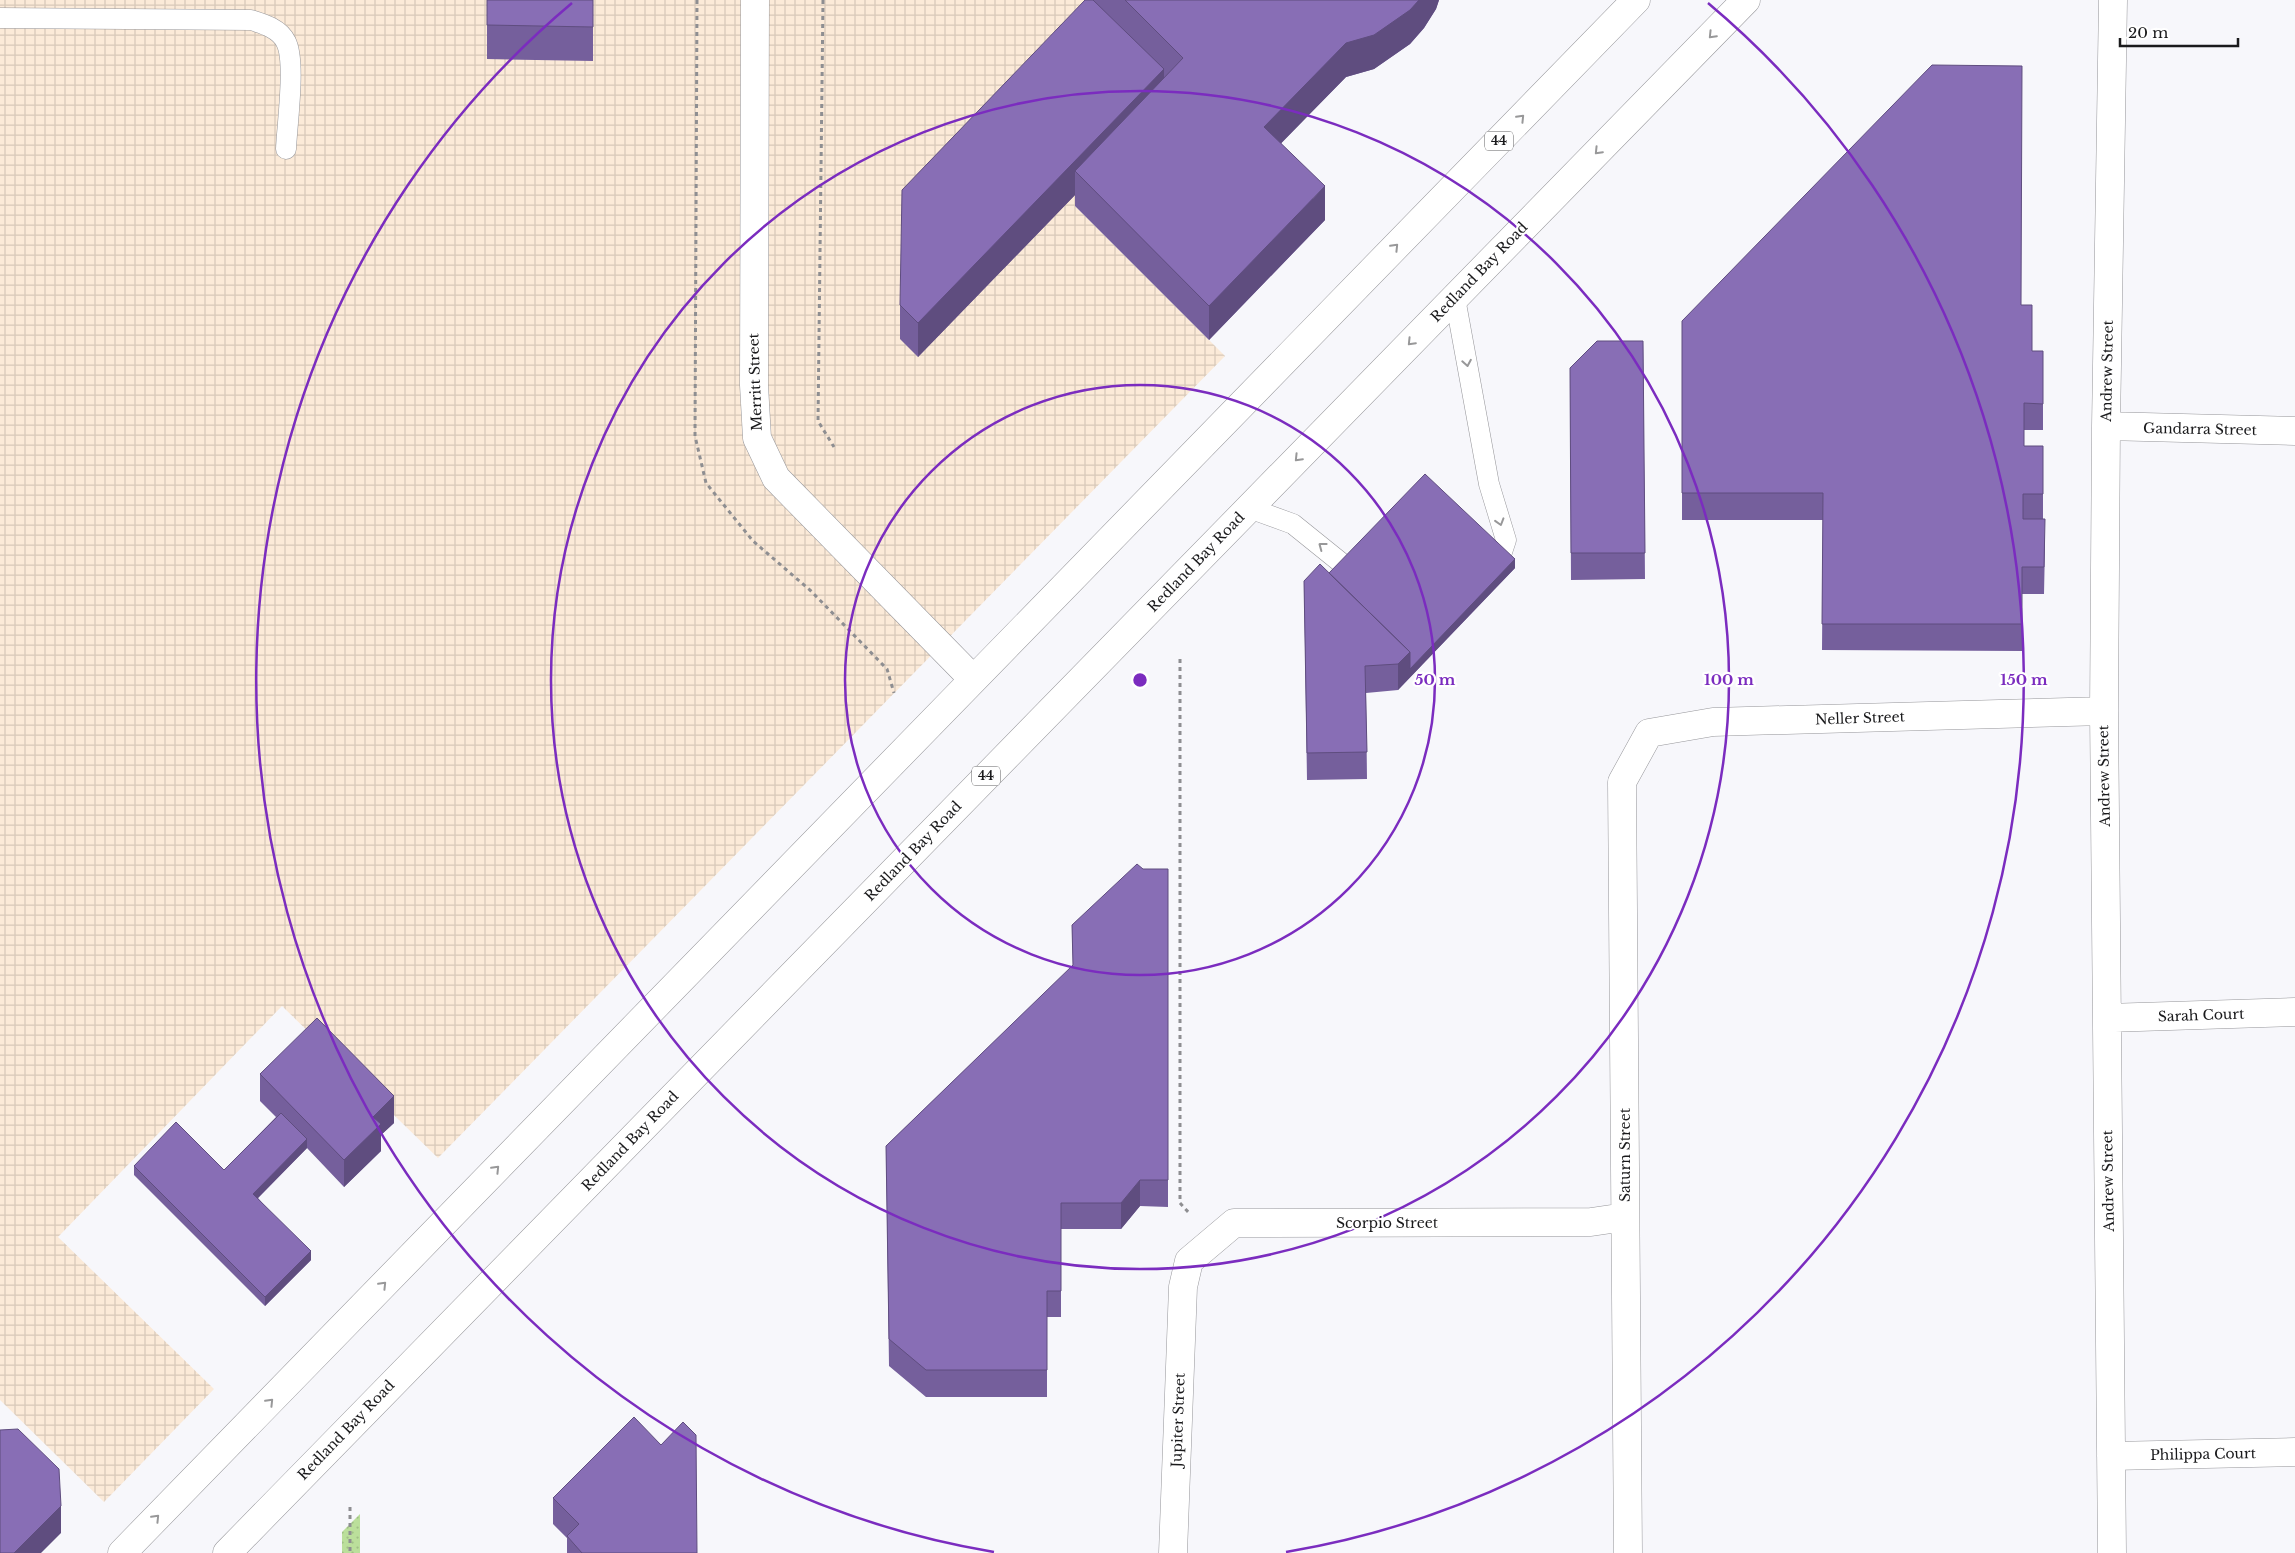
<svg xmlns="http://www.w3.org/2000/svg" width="2295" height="1553" font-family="'Libre Baskerville',serif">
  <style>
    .industrial { fill: url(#industrial-grid) }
    .park { fill: url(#park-dots) }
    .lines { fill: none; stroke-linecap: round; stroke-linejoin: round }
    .service-casing { stroke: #96969a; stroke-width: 21 }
    .minor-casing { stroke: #96969a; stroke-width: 29 }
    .primary-casing { stroke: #96969a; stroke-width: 29 }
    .path { stroke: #8e8e91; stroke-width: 3; stroke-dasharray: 4 4; stroke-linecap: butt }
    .service { stroke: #fff; stroke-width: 20 }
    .minor { stroke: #fff; stroke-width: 28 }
    .primary { stroke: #fff; stroke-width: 28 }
    .wall { fill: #755f9c }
    .shaded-wall { fill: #5f4d7f }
    .building { fill: #886eb5; stroke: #5f4d7f }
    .oneway { stroke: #989899 }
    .ring { fill: none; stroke: #7b2cbf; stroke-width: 2.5 }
    .labels { text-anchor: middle; stroke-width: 4.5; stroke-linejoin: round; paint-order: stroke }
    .shield { fill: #fff; stroke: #5f5f60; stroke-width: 1 }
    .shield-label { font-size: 12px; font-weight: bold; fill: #1a1a1c }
    .street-label { font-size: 14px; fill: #1a1a1c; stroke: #fff }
    .centre { fill: #7b2cbf; stroke: #fff; stroke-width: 2.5 }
    .ring-label { font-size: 15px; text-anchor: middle; font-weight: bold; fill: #7b2cbf; stroke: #fff; stroke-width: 4.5; stroke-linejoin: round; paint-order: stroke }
  </style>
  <defs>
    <pattern id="industrial-grid" width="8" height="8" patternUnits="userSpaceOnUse" patternTransform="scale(1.25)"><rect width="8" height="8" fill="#fbead8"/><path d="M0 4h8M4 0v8" fill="none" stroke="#d7c8b9"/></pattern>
    <pattern id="park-dots" width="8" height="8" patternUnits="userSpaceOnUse" patternTransform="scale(1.25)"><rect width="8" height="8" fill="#bbdf9b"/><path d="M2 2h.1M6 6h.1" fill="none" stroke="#a0bf85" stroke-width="1.8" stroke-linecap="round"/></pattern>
  </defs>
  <rect width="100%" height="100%" fill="#f7f7fb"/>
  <path class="industrial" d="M0,0H1091L1183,92L1075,206L1225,356L438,1158L282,1006L58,1237L214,1389L104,1502L0,1400Z"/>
  <path class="park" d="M360,1514V1553H342V1532Z"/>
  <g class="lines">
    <g class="service-casing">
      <path id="service" d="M0,18L251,20C264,24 280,29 286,42C296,61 287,125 286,149
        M1455,298L1489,484L1506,540L1495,573
        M1249,508L1293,524L1360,578"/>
    </g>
    <g class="minor-casing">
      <path id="minor" d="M755,0L754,385L757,438L776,478L973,679
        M2106,426L2295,431
        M2107,1018L2295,1012
        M2111,1456L2295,1452
        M1173,1553L1183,1287L1189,1261L1234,1223L1591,1222L1625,1217
        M1628,1553L1622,782L1649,733L1713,722L2104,711
        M2112,1553L2104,711L2106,426L2113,0"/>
    </g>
    <g class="primary-casing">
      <path id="primary" d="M122,1553L1636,0
        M227,1553L1746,0"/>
    </g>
    <path class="path" d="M697,0L695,436L706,483L753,541L811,591L887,669L894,693
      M823,0L818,421L834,447
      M1180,659V1203L1190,1214
      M350,1507V1553"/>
    <use href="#service" class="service"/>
    <use href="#minor" class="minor"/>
    <use href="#primary" class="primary"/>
  </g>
  <path class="wall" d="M487,0H593V61L487,59Z
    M1085,0H1439L1436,9L1424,28L1410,44L1374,69L1346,77L1281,143L1325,220L1209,340L1075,206V195L918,357L900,339V305Z
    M2021,305L2043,404V430H2024V446H2043V519L2045,546L2044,594H2022V651L1822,650L1823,520H1682V321Z
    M1643,341L1645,579L1571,580L1570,368Z
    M1515,568L1398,690L1366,693L1367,779L1307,780L1304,581L1329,573Z
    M1143,869H1168V1207L1140,1206L1121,1229H1061V1317H1047V1397H926L889,1366L886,1146L1073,966L1072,925Z
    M260,1074L394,1123L381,1135V1151L344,1187L307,1148L258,1198L311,1260L265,1306L134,1175V1166L224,1170L276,1117L260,1101Z
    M553,1498L697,1553H567V1538L553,1524Z"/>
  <path class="shaded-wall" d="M1419,0H1439L1436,9L1424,28L1410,44L1374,69L1346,77L1264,161V127L1346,43Z
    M1164,69V103L1075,171V195L918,357V323Z
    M1325,186V220L1209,340V306Z
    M1515,559V568L1398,690V664L1410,652Z
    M394,1096V1123L381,1135V1151L344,1187V1160L373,1117Z
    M307,1139V1148L253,1203V1194Z
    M1140,1180V1206L1121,1229V1203Z
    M311,1251V1260L265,1306V1297Z
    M61,1506V1533L41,1553H14Z"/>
  <path class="building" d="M487,0H593V27L487,25Z
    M1085,0H1093L1164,69L918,323L900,305L902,190Z
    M1125,0H1419L1410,10L1374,35L1346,43L1264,127L1325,186L1209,306L1075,171L1183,58Z
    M1932,65L2022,66L2021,305H2032V351H2043V404L2024,403V446H2043V494H2023V519H2045L2044,567H2022V624H1822L1823,493H1682V321Z
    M1597,341H1643L1645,553H1571L1570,368Z
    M1425,474L1515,559L1410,669V652L1329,573Z
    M1320,564L1410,652L1398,664L1365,666L1367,752L1307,753L1304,581Z
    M1137,864L1143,869H1168V1180H1140L1121,1203H1061V1291H1047V1370H926L889,1339L886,1146L1073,965L1072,925Z
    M317,1018L394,1096L373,1117L381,1124L344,1160L260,1074Z
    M281,1113L307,1139L253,1194L311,1251L265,1297L134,1166L176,1122L224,1170Z
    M634,1417L661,1445L683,1422L696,1435L697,1553H582L567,1536L579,1524L553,1498Z
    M18,1429L59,1469L61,1506L14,1553H0V1430Z"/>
  <defs><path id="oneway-chevron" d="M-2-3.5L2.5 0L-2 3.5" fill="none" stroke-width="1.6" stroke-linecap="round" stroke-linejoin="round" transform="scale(1.25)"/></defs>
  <g class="oneway">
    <use href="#oneway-chevron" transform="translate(1712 35) rotate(134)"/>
    <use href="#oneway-chevron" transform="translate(1521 118) rotate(-46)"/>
    <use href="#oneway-chevron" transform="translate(1598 151) rotate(134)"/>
    <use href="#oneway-chevron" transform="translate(1395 247) rotate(-46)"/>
    <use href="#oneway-chevron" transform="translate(1411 342) rotate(134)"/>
    <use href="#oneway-chevron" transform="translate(1467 363) rotate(80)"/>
    <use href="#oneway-chevron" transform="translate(1298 458) rotate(134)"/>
    <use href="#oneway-chevron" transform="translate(1500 522) rotate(73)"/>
    <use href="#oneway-chevron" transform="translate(1322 546) rotate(-143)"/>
    <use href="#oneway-chevron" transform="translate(496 1169) rotate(-46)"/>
    <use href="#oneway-chevron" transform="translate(383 1285) rotate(-46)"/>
    <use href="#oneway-chevron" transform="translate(270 1402) rotate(-46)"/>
    <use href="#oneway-chevron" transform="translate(156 1518) rotate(-46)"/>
  </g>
  <g class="ring">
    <circle cx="1140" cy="680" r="295"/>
    <circle cx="1140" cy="680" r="589"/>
    <path d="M994 1552A884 884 0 0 1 572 3M1708 3A884 884 0 0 1 1286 1552"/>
  </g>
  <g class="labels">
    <g class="shield">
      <rect x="1485" y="131.5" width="28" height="19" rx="4"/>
      <rect x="972" y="766.5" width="28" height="19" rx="4"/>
    </g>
    <g class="shield-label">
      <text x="1499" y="145">44</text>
      <text x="986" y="780">44</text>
    </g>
    <g class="street-label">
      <text transform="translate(1479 272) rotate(-46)" y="5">Redland Bay Road</text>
      <text transform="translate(2107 371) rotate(-89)" y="5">Andrew Street</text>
      <text transform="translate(755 382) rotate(-92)" y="5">Merritt Street</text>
      <text transform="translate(2200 429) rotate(1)" y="5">Gandarra Street</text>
      <text transform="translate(1196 562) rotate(-46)" y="5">Redland Bay Road</text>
      <text transform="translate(1860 718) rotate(-2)" y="5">Neller Street</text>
      <text transform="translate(2104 776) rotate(-91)" y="5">Andrew Street</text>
      <text transform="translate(913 851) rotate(-46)" y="5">Redland Bay Road</text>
      <text transform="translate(2201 1015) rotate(-2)" y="5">Sarah Court</text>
      <text transform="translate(630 1141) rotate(-46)" y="5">Redland Bay Road</text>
      <text transform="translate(1625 1155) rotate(-90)" y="5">Saturn Street</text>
      <text transform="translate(2108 1181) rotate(-91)" y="5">Andrew Street</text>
      <text x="1387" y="1228">Scorpio Street</text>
      <text transform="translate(1178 1420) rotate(-88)" y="5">Jupiter Street</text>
      <text transform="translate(346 1430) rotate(-46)" y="5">Redland Bay Road</text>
      <text transform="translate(2203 1454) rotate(-1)" y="5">Philippa Court</text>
    </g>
  </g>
  <circle cx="1140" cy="680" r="8" class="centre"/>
  <g class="ring-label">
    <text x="1435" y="685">50 m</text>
    <text x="1729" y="685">100 m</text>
    <text x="2024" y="685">150 m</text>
  </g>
  <path d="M2120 38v8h118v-8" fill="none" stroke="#1a1a1c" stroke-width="2.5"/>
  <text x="2128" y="38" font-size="15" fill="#1a1a1c" stroke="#ffffff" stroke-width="4" paint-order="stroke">20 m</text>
</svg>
